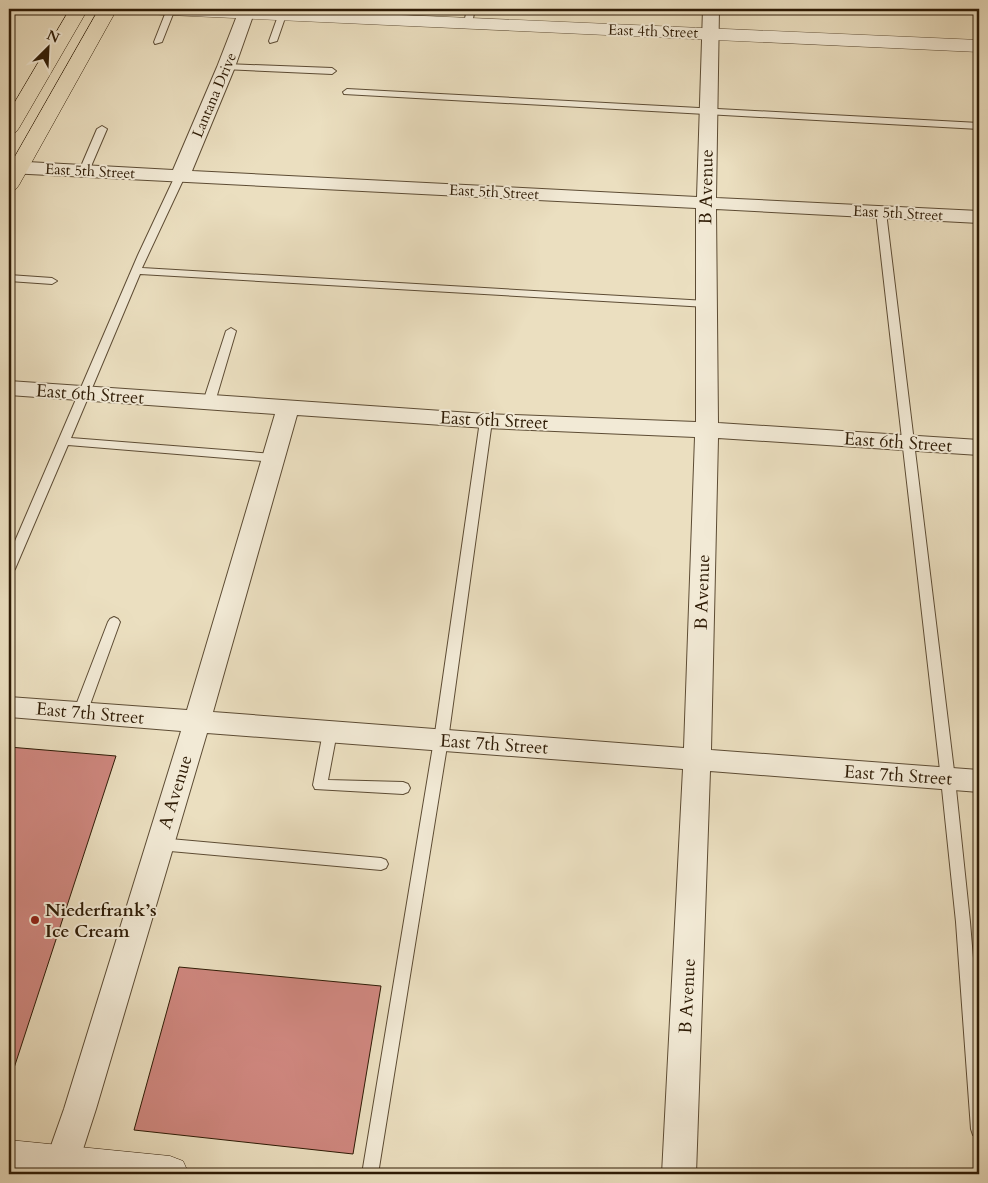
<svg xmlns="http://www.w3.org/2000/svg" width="988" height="1183" font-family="Cardo,serif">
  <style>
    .building { fill: #cf877f; stroke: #2e1b05 }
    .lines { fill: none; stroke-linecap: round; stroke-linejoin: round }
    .service-casing { stroke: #5d4c34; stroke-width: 2 }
    .minor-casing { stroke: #5d4c34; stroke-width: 2 }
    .tertiary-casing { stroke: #5d4c34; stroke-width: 1 }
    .secondary-casing { stroke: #2e1b05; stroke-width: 1 }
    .primary-casing { stroke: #2e1b05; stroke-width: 1 }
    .service { fill: #f2ead6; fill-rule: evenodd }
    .minor { fill: #f2ead6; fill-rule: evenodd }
    .tertiary { fill: #f2ead6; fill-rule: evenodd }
    .secondary { fill: #f2ead6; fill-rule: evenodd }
    .primary { fill: #ebdfc0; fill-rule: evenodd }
    .poi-dot { fill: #8f2418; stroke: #f2ead6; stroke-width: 2 }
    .labels { text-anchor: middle; stroke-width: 4; stroke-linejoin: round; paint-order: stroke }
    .far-street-label { font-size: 15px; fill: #2e1b05; stroke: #f2ead6 }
    .street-label { font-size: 18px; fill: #2e1b05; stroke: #f2ead6 }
    .poi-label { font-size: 18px; font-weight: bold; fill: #2e1b05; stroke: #f2ead6; text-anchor: start }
  </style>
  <rect width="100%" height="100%" fill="#ebdfc0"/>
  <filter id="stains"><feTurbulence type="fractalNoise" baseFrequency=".004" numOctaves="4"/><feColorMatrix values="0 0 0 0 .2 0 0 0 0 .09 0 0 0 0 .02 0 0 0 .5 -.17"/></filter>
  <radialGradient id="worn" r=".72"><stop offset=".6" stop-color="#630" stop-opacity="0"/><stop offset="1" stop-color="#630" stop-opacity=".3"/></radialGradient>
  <path class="building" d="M9,747L116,756L14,1068L9,1067Z
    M179,967L381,986L353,1154L134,1130Z"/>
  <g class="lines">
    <g class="service-casing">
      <path id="service" d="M167,9H175L162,42L155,44L154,42Z
        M467,9H475L472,23L468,25L464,23Z
        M279,13L286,15L277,41L270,43L269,41Z
        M226,64L332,68L336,71L332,74L223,69V65Z
        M347,89L979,123V129L344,94L343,92Z
        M102,126L107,129L89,171L84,174L81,173L79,171L97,129Z
        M180,173L185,176L142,268L707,301L712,304L707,307L140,274L71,438L274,454L280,458L274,462L68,445L15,569L13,572L9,573V555L138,255L175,176Z
        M881,209L886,212L955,779L970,922L979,1030V1137L973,1135L971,1129L956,922L941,779L876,212Z
        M9,275L52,278L57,281L52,284L9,281Z
        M231,328L236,331L215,402L213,405H205L203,402L226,331Z
        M486,417L492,421L448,740L378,1174H362L434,740L480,421Z
        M114,617L118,619L120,622L87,713L85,717L80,718L75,717L73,713L108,622L110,619Z
        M330,727L335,728L337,732L328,780L403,782L408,784L410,788L408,792L403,794L315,789L313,785L323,732L325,728Z
        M159,838L381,858L386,860L388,864L386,868L381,870L159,850L154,848L152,844L154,840Z"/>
    </g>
    <g class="minor-casing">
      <path id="minor" d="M249,9L254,13L235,67L192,171L697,197L703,9H719L716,198L979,211V223L716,209L718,423L979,440V455L718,438L711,750L979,770V792L710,771L696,1174H662L683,769L207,733L96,1109L75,1174H41L64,1109L181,731L9,717V697L187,710L275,414L9,395V381L486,414L696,422V208L9,173V161L173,170L217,67L238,13L240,10ZM297,415L486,428L695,437L684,748L213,712Z"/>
    </g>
    <g class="tertiary-casing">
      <path id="tertiary" d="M138,9H263L979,40V52L147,14L141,13Z"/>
    </g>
    <g class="secondary-casing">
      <path id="secondary" d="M9,1140L170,1156L183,1161L189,1174H9Z"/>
    </g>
    <g class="primary-casing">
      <path id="primary" d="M70,9H88L19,128L16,132L9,134V112Z
        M99,9H117L19,185L16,189L9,191V167Z"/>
    </g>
    <use href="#service" class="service"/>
    <use href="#minor" class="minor"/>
    <use href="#tertiary" class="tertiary"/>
    <use href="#secondary" class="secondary"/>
    <use href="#primary" class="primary"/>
  </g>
  <circle class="poi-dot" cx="35" cy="920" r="5"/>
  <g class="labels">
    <g class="far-street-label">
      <text transform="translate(653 31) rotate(2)" y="5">East 4th Street</text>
      <text transform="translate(214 95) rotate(-67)" y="5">Lantana Drive</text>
      <text transform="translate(90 171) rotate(3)" y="5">East 5th Street</text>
      <text transform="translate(494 192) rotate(3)" y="5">East 5th Street</text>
      <text transform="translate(898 213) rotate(3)" y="5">East 5th Street</text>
    </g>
    <g class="street-label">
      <text transform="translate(706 187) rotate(-89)" y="6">B Avenue</text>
      <text transform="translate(90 394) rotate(4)" y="6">East 6th Street</text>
      <text transform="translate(494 420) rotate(3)" y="6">East 6th Street</text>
      <text transform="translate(898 442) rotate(4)" y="6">East 6th Street</text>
      <text transform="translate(702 592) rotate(-88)" y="6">B Avenue</text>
      <text transform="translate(90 713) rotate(5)" y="6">East 7th Street</text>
      <text transform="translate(494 744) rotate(4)" y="6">East 7th Street</text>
      <text transform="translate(898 775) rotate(4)" y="6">East 7th Street</text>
      <text transform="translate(175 792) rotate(-73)" y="6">A Avenue</text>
      <text transform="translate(687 996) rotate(-87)" y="6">B Avenue</text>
    </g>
    <g class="poi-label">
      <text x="45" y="916">Niederfrank’s<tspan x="45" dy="21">Ice Cream</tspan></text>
    </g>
  </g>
  <rect width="988" height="1183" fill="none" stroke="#ebdfc0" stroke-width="30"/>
  <rect x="10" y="10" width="968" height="1163" fill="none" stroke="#2e1b05" stroke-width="2.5"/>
  <rect x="15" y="15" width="958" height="1153" fill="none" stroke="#2e1b05"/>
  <g transform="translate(48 48) rotate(24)" stroke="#f2ead6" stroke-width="4" paint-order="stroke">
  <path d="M0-4L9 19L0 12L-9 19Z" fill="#2e1b05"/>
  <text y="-8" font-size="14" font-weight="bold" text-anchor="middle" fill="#2e1b05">N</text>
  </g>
  <rect width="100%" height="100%" filter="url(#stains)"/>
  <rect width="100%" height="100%" fill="url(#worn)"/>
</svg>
